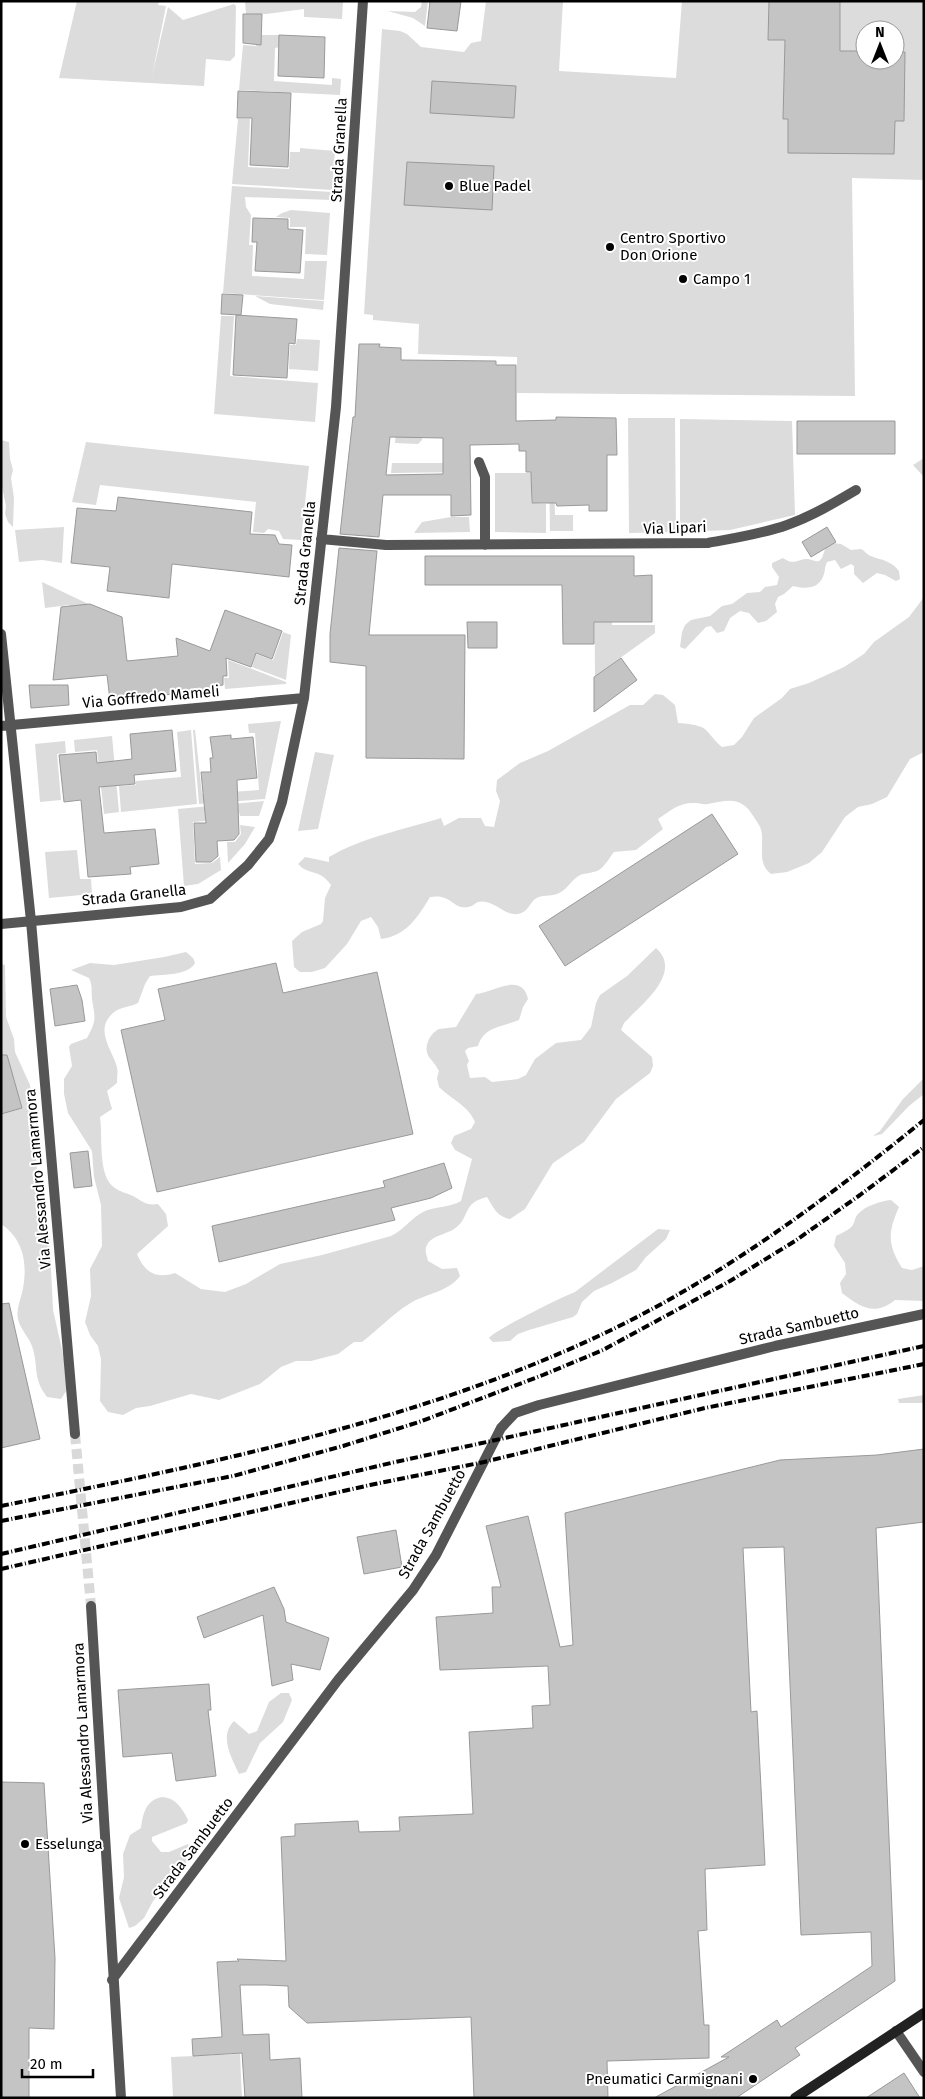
<svg xmlns="http://www.w3.org/2000/svg" width="925" height="2099" font-family="'Fira Sans',sans-serif">
  <style>
    .green { fill: #dcdcdc; fill-rule: evenodd }
    .building { fill: #c4c4c4; stroke: #999; fill-rule: evenodd }
    .lines { fill: none; stroke-linecap: round; stroke-linejoin: round }
    .street-tunnel { stroke: #d9d9d9; stroke-width: 10; stroke-dasharray: 10 5; stroke-linecap: butt }
    .street { stroke: #555; stroke-width: 10 }
    .secondary { stroke: #222; stroke-width: 10 }
    .rail { stroke: #000; stroke-width: 4; stroke-dasharray: 8 2.5 1 2.5; stroke-linecap: butt }
    .poi-dot { fill: #000; stroke: #fff; stroke-width: 2 }
    .labels { text-anchor: middle; stroke-width: 4; stroke-linejoin: round; paint-order: stroke }
    .street-label { font-size: 15px; fill: #000; stroke: #fff }
    .poi-label { font-size: 15px; fill: #000; stroke: #fff; text-anchor: start }
  </style>
  <rect width="100%" height="100%" fill="#fff"/>
  <path class="green" d="M77,1H159L158,5L166,6L152,76L168,7L183,20L234,4L236,6L235,56L230,61L206,59L204,86L59,78Z
    M245,1H343L342,19L304,17V9L266,14H246Z
    M422,1H428L425,26L413,18L388,11L415,12L421,7Z
    M486,1H563L559,71L676,78L682,1H924V180L852,178L855,396L517,393V357L418,354L419,324L373,320V315L364,314L382,29L400,31L407,34L421,47L464,52L471,43L481,41ZM865,30H895V60H865Z
    M257,35H280V47L275,48L274,81L332,85V78L341,79L340,95L239,90L243,45L256,46Z
    M238,119H250L248,167L289,169L290,152H300V148L335,151L332,190L232,184Z
    M232,186L332,192V200L245,197L246,207L251,215L249,245H253L252,276L304,279L305,261H327L324,300L223,293Z
    M291,210L330,213L327,255L305,254L306,227H290V218L276,217L282,213Z
    M255,296L324,301L323,310L270,304Z
    M221,316H234L230,376L318,383L315,422L214,414Z
    M297,339L320,340L318,371L289,369L290,345H296Z
    M397,418H422V440L418,444L395,443Z
    M628,418H675L676,532L629,533Z
    M680,419L792,421L795,515L730,530L680,532Z
    M1,440L9,442L10,459L13,470L11,478L14,498L13,527L8,522L5,514L6,506L1,482Z
    M86,442L309,466L301,540L283,539L279,531L268,529L264,533L253,532L256,502L100,485L96,505L72,502Z
    M924,458V477L913,465Z
    M392,463H457L469,472L391,473Z
    M549,468L554,482L555,515H573V531H550Z
    M495,473H531V503L546,504V533L495,532Z
    M451,517H469L470,532L414,533L422,522Z
    M64,527L62,563L42,560L19,562L15,530Z
    M833,543L841,544L851,550L861,549C865,551 867,555 871,556C881,560 892,561 899,571L900,579L896,581L885,575L877,573L863,583L854,574V566L851,564L841,569L835,560L827,562C825,566 825,570 824,574C819,590 805,589 793,586L784,594L778,597L775,604L777,612L766,621L758,623L749,613L740,611L730,618L724,631L717,633L711,626L706,627L685,649L680,647L682,632L685,625L691,620L710,616L722,606L732,604L747,593L760,592L765,587L777,585L779,577L772,567V563L783,558C794,566 797,559 807,559C811,559 814,562 819,561L822,558L826,546Z
    M594,556L612,573V625H655V633L595,676Z
    M42,582L99,609L72,638L69,605L45,608Z
    M924,597V752L910,759L887,797L872,804L858,807L845,817L822,852L809,863L787,872L771,874C758,864 763,849 762,835C762,828 757,822 754,817C741,796 729,800 708,804C704,805 700,803 696,803C680,802 671,810 658,819L663,829L636,850L614,852C610,857 605,866 599,870C592,874 583,872 577,877C570,882 566,891 557,894C550,897 542,894 535,899C529,904 528,912 518,914C504,916 493,898 478,902C475,903 472,907 468,907C453,910 452,893 430,897C418,917 406,936 381,939L378,927L371,917L361,921L347,944L325,968L312,972H300L294,967L292,941L302,932L321,924L323,921L325,898L331,885C319,868 309,876 298,864L305,857L329,862V857C363,837 403,830 441,818L444,826L459,818H481L485,826L494,827L500,801L496,791L497,780L520,763L548,751L630,705H643L655,694L663,695L675,705L678,723C689,724 701,724 708,732C713,738 716,742 722,747L734,745L742,737L754,718L782,698L790,689L809,683L844,667L864,654L874,642L909,617Z
    M283,632L291,635L286,680L252,667L256,654L273,660Z
    M228,660L286,682V684L225,689L224,678H229Z
    M281,721L265,799L199,804L193,730H195L202,794L259,790L255,733H249L248,724Z
    M191,730L197,804L121,812L119,786L136,785V781L181,777L177,732Z
    M112,736L119,812L104,814L97,750L75,752L74,740Z
    M65,741L66,753L57,754L61,800L40,802L35,744Z
    M315,752L334,755L318,829L298,831Z
    M264,801L259,816H240L239,812L205,814V821L193,822L195,864L212,863L220,857L221,870L198,884L184,886L178,809Z
    M240,825L255,827L245,844L228,863L227,842H235L241,834Z
    M77,850L80,879H91L92,894L49,898L45,852Z
    M656,948C684,973 640,1006 624,1023L621,1030L652,1057L653,1066L650,1073L616,1099L584,1142L553,1163L525,1209L510,1219C496,1216 494,1208 487,1197C461,1203 471,1218 454,1229C447,1234 431,1236 427,1245C424,1250 427,1256 428,1261L442,1269L457,1268L460,1276C447,1293 426,1293 409,1304C391,1315 378,1330 362,1342H354L338,1354L311,1361H296L281,1367L260,1384L219,1400L191,1394L150,1406L136,1408L123,1415L108,1412L100,1401L101,1359L98,1346L90,1335L85,1322L91,1296L90,1269L102,1246L101,1205L94,1177L92,1151L68,1113L64,1094V1079L72,1066L69,1047L71,1044L87,1038C97,1020 95,1018 92,999C91,991 93,986 89,978L71,970L90,963L114,965L164,957L186,952L193,958L195,963C188,976 163,974 150,976L145,984L138,1003C131,1007 119,1007 113,1013C94,1030 112,1049 117,1067C118,1072 117,1077 117,1083L107,1091L112,1109L100,1117C103,1135 97,1177 115,1188C120,1192 127,1193 133,1196C142,1201 146,1206 158,1204L166,1214L168,1226L137,1254C145,1273 156,1279 175,1273L201,1289L225,1292L246,1284L280,1264L322,1255L391,1236C404,1230 411,1218 423,1212C435,1206 449,1208 461,1201L472,1159L455,1150L451,1143L454,1136L471,1129L475,1122C468,1105 452,1100 439,1087L437,1078L439,1071C436,1065 433,1062 429,1057C423,1048 429,1034 439,1029C444,1028 451,1028 456,1027L476,994C492,993 522,971 528,999L523,1007L519,1020C503,1027 484,1026 478,1046L468,1048L465,1051L469,1061L467,1065L470,1078L485,1077L492,1082L518,1079L526,1075L535,1059L556,1043L581,1040L591,1027L596,1003L600,995L627,976Z
    M1,964L5,965L6,1017L14,1039L15,1052L30,1085L39,1193L47,1216L49,1228L53,1310L65,1363V1376L68,1388L61,1399L47,1397C32,1377 39,1367 32,1346C29,1337 20,1329 18,1319C16,1310 20,1301 22,1293C28,1267 25,1240 1,1224Z
    M924,1078V1094L909,1106L882,1134L873,1136L880,1131L903,1099Z
    M891,1200L899,1207C888,1232 887,1244 902,1268L912,1270L924,1266V1301L895,1300C875,1316 861,1308 842,1293L840,1283L846,1274L845,1263L834,1246L836,1236C842,1233 849,1230 853,1225C855,1221 855,1217 858,1214C865,1206 881,1201 891,1200Z
    M658,1229L670,1230L666,1239L646,1257L636,1270L612,1283L594,1291L582,1302L577,1314L573,1317L529,1330L518,1334L510,1341L493,1342L489,1338C493,1331 564,1296 575,1292Z
    M924,1395V1403H899L898,1399Z
    M281,1693H289L292,1700L283,1722L260,1743L246,1772L239,1774C231,1757 219,1736 234,1721L249,1734L257,1731L269,1702Z
    M162,1797C176,1798 182,1808 188,1820L187,1823L152,1837V1841L161,1852H169L188,1844L193,1853L171,1882L153,1901L144,1918L135,1926L129,1928L119,1898L124,1877L123,1854L130,1835L141,1828C143,1813 146,1800 162,1797Z
    M240,2054L242,2098H173L171,2057Z"/>
  <path class="building" d="M430,1H461L457,31L427,28Z
    M769,1H840V51H865V60H895V52H905L904,121H895L894,154L788,153V119H783L785,40H768Z
    M243,14H262L261,45L243,43Z
    M279,35L325,37L324,78L278,76Z
    M432,81L516,86L514,118L430,113Z
    M238,91L291,93L288,167L250,165L252,118H237Z
    M407,162L494,166L492,210L404,205Z
    M253,218L288,219V229L303,230L300,273L255,271L257,242H252Z
    M222,294L243,295L241,315L221,314Z
    M236,315L297,319L295,344L289,343L287,378L233,375Z
    M359,344H380L379,347L401,348V360L496,361V365H516V421L556,420V417L616,418L617,455H607V511H589V505L557,506L556,503H532L531,472H526V451H519V444L470,445L471,515L451,516V495H383L379,537L340,534L353,417H355ZM390,437L443,438V474L386,475Z
    M797,421H895V454H797Z
    M118,497L252,512L250,534L275,535L279,544L292,545L289,577L172,564L169,598L107,591L110,567L71,563L77,508L116,511Z
    M827,527L836,542L811,557L802,542Z
    M339,548L377,551L369,635H465L464,759L366,758V666L330,662V634Z
    M425,556H634V576L652,575V622H594V644H563L562,585H425Z
    M90,604L122,617L127,661L178,656L176,638L210,651L225,610L282,631L272,659L256,653L251,667L226,658L227,676H223V685L216,686L217,690L110,700L107,675L53,680L61,607Z
    M467,622H497V648H468Z
    M621,658L637,680L594,712V677Z
    M29,685H68L69,705L31,708Z
    M172,730L176,771L134,775L135,784L99,787L104,833L155,829L159,864L130,867L131,874L88,877L81,800L64,802L59,755L96,752L97,763L132,759L130,734Z
    M231,735V739L253,737L257,778L237,780L239,834L234,840L217,841L218,856L211,862H196L194,823H206L201,772H211L210,758H213L210,737Z
    M712,814L738,854L565,966L539,926Z
    M276,963L283,993L377,972L413,1134L157,1192L121,1030L165,1020L158,989Z
    M77,985L82,1000L85,1021L55,1026L50,989Z
    M1,1055H7L22,1108L1,1114Z
    M88,1151L92,1186L74,1188L70,1153Z
    M444,1163L452,1188L431,1198L391,1208L395,1220L219,1262L212,1226L385,1187L383,1181Z
    M9,1303L40,1439L1,1448V1304Z
    M924,1449V1522L876,1528L895,1981L795,2048L800,2055L736,2098H654L729,2057H721L777,2020L781,2027L872,1966L871,1932L801,1935L784,1547L743,1548L751,1712L757,1711L765,1865L705,1869L707,1930L698,1931L704,2025H709V2058L607,2061L608,2098H474L471,2017L307,2023L289,2007L288,1986L266,1985H240L243,2035L269,2034L270,2060L300,2058L302,2098H245L242,2053L193,2056L192,2039L222,2037L217,1962L239,1961L237,1959L286,1961L281,1837L295,1836V1824L358,1821L359,1832L400,1831L399,1817L473,1814L469,1732L533,1728L532,1706L550,1705L548,1666L440,1670L436,1617L493,1613L492,1587H501L486,1526L528,1516L560,1647L573,1645L565,1513L780,1460L877,1455Z
    M396,1530L402,1567L364,1574L357,1537Z
    M274,1587L284,1609L286,1622L329,1638L320,1670L291,1664L293,1680L272,1686L263,1615L204,1638L197,1617Z
    M209,1684L211,1710H208L216,1776L176,1781L172,1753L123,1757L118,1690Z
    M1,1782L44,1783L55,1958L54,2029L29,2028V2098H1Z
    M904,2073L920,2098H866Z"/>
  <g class="lines">
    <path class="street-tunnel" d="M75,1434L91,1606"/>
    <path class="street" d="M479,462L485,477V545
      M321,539L386,545L708,543C735,538 762,534 787,525C812,516 834,503 856,490
      M1,634L31,921L75,1434
      M1,726L304,698
      M1,924L181,907L210,899L248,865L269,839L282,802L304,698L336,407L363,1
      M91,1606L121,2098
      M112,1980L338,1680L413,1590L436,1555L501,1428L515,1413L539,1405L775,1346L924,1314
      M896,2031L924,2072"/>
    <path class="secondary" d="M795,2098L924,2013"/>
    <path class="rail" d="M1,1506C207,1464 416,1423 607,1332C722,1277 825,1200 924,1120
      M1,1521L233,1476L343,1446L419,1422L543,1375L603,1350L730,1281L795,1241L860,1195L924,1147
      M1,1554L391,1463L924,1346
      M1,1569L370,1485L484,1462L705,1408L924,1364"/>
  </g>
  <g class="poi-dot">
    <circle cx="449" cy="186" r="5"/>
    <circle cx="610" cy="247" r="5"/>
    <circle cx="683" cy="279" r="5"/>
    <circle cx="25" cy="1844" r="5"/>
    <circle cx="753" cy="2079" r="5"/>
  </g>
  <g class="labels">
    <g class="street-label">
      <text transform="translate(339 150) rotate(-87)" y="5">Strada Granella</text>
      <text transform="translate(675 528) rotate(-2)" y="5">Via Lipari</text>
      <text transform="translate(305 553) rotate(-84)" y="5">Strada Granella</text>
      <text transform="translate(151 697) rotate(-5)" y="5">Via Goffredo Mameli</text>
      <text transform="translate(134 895) rotate(-6)" y="5">Strada Granella</text>
      <text transform="translate(38 1179) rotate(-95)" y="5">Via Alessandro Lamarmora</text>
      <text transform="translate(799 1326) rotate(-13)" y="5">Strada Sambuetto</text>
      <text transform="translate(432 1524) rotate(-61)" y="5">Strada Sambuetto</text>
      <text transform="translate(83 1733) rotate(-93)" y="5">Via Alessandro Lamarmora</text>
      <text transform="translate(193 1848) rotate(-53)" y="5">Strada Sambuetto</text>
    </g>
    <g class="poi-label">
      <text x="459" y="191">Blue Padel</text>
      <text x="620" y="243">Centro Sportivo<tspan x="620" dy="17">Don Orione</tspan></text>
      <text x="693" y="284">Campo 1</text>
      <text x="35" y="1849">Esselunga</text>
      <text x="743" y="2084" text-anchor="end">Pneumatici Carmignani</text>
    </g>
  </g>
  <rect width="925" height="2099" fill="none" stroke="#000000" stroke-width="5"/>
  <g transform="translate(880 45)"><circle r="24" fill="#ffffff" stroke="#999999"/>
  <path d="M0-4L9 19L0 12L-9 19Z" fill="#000000"/>
  <text y="-8" font-size="14" font-weight="bold" text-anchor="middle" fill="#000000">N</text>
  </g>
  <path d="M22 2069v8h71v-8" fill="none" stroke="#000000" stroke-width="2.5"/>
  <text x="30" y="2069" font-size="15" fill="#000000" stroke="#ffffff" stroke-width="4" paint-order="stroke">20 m</text>
</svg>
